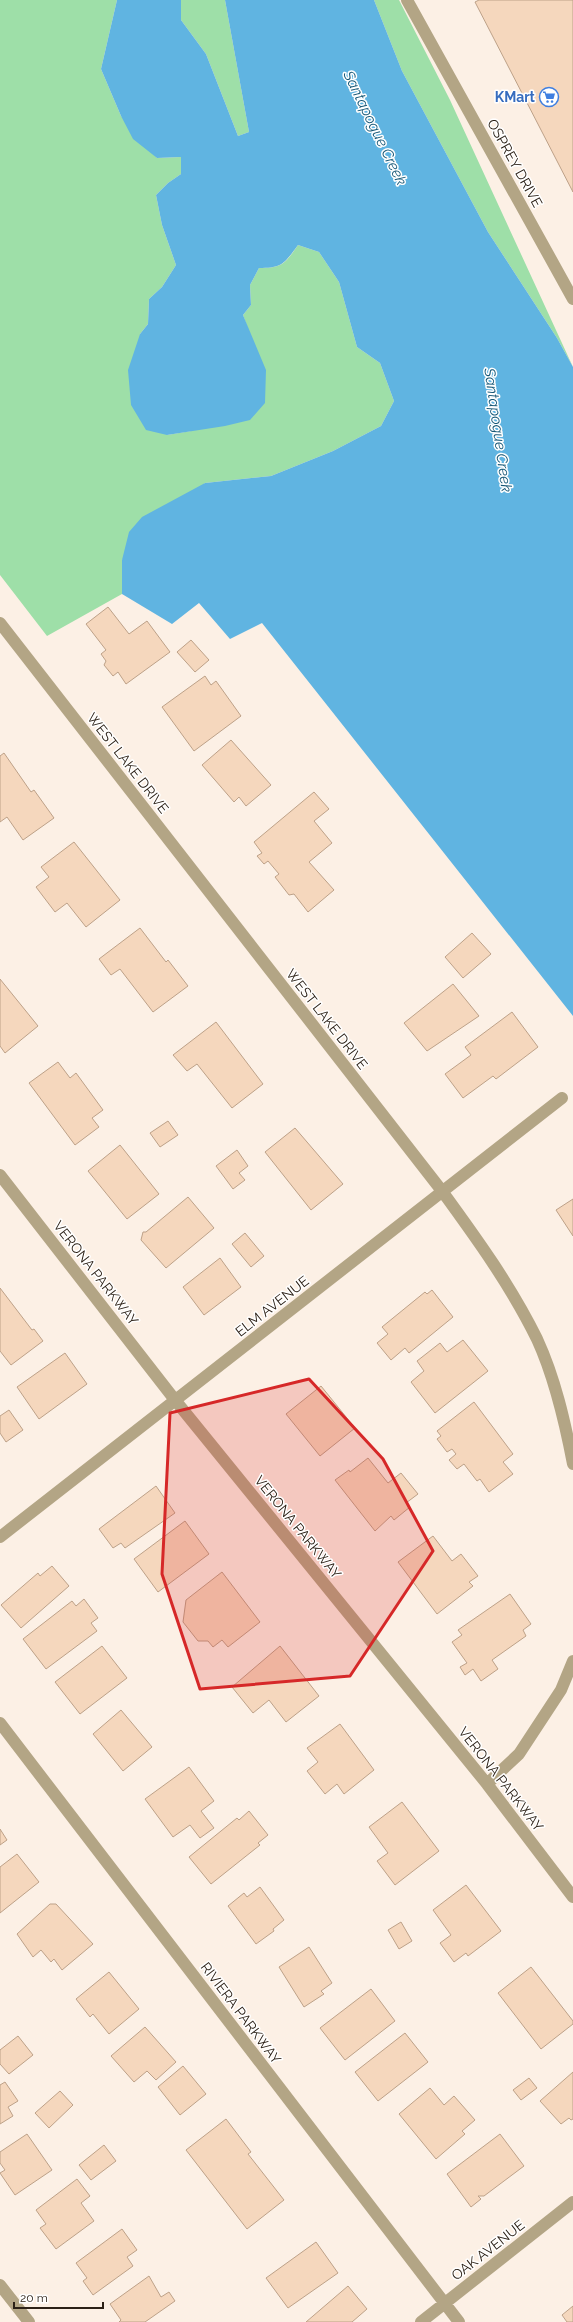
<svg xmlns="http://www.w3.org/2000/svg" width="573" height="2322" font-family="Raleway,sans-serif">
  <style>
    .green { fill: #9edfa8 }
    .water { fill: #60b4e1 }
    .building { fill: #f5d7bd; stroke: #bda188 }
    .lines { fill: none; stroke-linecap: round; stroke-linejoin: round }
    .minor { stroke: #b3a585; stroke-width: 12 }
    .marked { fill: #d62828; fill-opacity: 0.2; stroke: #d62828; stroke-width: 3; stroke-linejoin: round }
    .labels { text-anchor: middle; stroke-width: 3; stroke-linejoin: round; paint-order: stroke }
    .shop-label { font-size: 14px; font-weight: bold; fill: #366cbe; stroke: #fff; text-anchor: end }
    .street-label { font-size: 14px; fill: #2b2016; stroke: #fff }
    .water-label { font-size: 15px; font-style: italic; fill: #175877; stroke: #fff }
  </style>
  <rect width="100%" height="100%" fill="#fcf0e5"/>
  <path class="green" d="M0,0H117L101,69L121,116L157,158L181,157V174L168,183L156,195L162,225L176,265L162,287L149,299L148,324L140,334L167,435L191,431L252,340L243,315L251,305L250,285L259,268C282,268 285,264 298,245L319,252L339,282L357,347L380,363L394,401L381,426L333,451L271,476L205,483L122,560V594L47,636L0,575Z
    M181,0H225L249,132L238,136L206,54L181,20Z
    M374,0H399L450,100L573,367L557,338L488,232L402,71Z"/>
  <path class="water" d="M117,0H181V20L206,54L238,136L249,132L225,0H374L402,71L488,232L557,338L573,367V1016L262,623L230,639L199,603L172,624L122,594V560L129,532L142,517L205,483L271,476L333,451L381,426L394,401L380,363L357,347L339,282L319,252L298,245C284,264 282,268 259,268L250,285L251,305L243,315L266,370L265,403L250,420L225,426L167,435L146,430L131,405L128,370L140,334L148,324L149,299L162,287L176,265L162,225L156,195L168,183L181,174V157L157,158L133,139L121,116L101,69Z"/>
  <path class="building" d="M479,0H573V192L475,2Z
    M108,607L129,634L147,621L170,652L126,684L118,672L113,676L104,665L106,661L101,654L106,650L86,624Z
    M191,640L209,660L195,672L177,652Z
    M205,676L211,685L216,681L241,716L194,751L162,707Z
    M231,740L271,785L246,806L239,797L234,802L202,765Z
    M4,753L31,792L34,790L54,818L23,840L7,817L0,822V756Z
    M314,792L329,809L314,821L332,843L309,862L334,890L308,912L294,894L289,895L275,877L279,874L268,861L264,864L257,856L262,853L254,842Z
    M74,842L120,900L86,927L67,903L55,912L36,887L49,877L41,867Z
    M140,928L166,962L168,960L188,986L153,1012L120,969L111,975L99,959Z
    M472,933L491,954L463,978L445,957Z
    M0,979L38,1026L5,1053L0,1046Z
    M453,984L479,1016L427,1051L404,1023Z
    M512,1012L538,1047L496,1079L493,1076L463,1098L445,1074L471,1055L465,1047Z
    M216,1022L263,1084L232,1108L197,1064L187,1071L173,1055Z
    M58,1062L70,1078L76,1073L103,1110L92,1118L99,1127L75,1145L29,1083Z
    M168,1121L178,1135L160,1147L150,1133Z
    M295,1128L343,1184L311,1210L265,1152Z
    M120,1145L159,1194L127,1219L88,1171Z
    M237,1150L248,1166L239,1173L245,1180L233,1189L216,1166Z
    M188,1197L214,1228L166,1268L141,1240L143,1232H146Z
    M573,1199V1236L556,1210Z
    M245,1233L264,1256L251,1267L232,1244Z
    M220,1258L241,1287L204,1315L183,1287Z
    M0,1288L32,1330L34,1329L43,1341L11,1365L0,1351Z
    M432,1290L453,1317L409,1353L405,1348L391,1360L377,1343L388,1334L382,1327L425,1292L427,1294Z
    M463,1340L488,1371L435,1413L411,1382L424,1371L417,1361L440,1343L447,1352Z
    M65,1353L87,1384L39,1419L17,1387Z
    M321,1386L355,1428L320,1456L286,1414Z
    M474,1402L513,1454L503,1462L513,1474L489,1492L480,1479L477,1481L464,1464L457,1469L449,1460L456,1454L452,1449L447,1452L437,1439L441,1436L437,1431Z
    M9,1410L23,1430L6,1442L0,1433V1416Z
    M368,1458L388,1483L401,1473L418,1494L406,1503L410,1507L394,1520L391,1516L375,1531L335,1480L349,1470L350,1472Z
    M156,1486L175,1513L125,1548L121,1543L113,1548L99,1529Z
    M185,1521L209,1554L158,1592L134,1559Z
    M433,1536L452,1561L461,1554L478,1576L469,1582L473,1586L437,1614L398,1562Z
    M52,1566L69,1586L21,1628L1,1605L38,1573L40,1576Z
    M222,1572L260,1622L228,1647L222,1640L213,1647L208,1641H198L183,1622L186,1600Z
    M510,1594L531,1624L523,1630L526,1636L492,1660L498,1669L481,1681L473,1669L465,1675L460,1667L467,1663L452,1642L462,1635L458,1630Z
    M84,1599L98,1618L91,1623L97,1631L46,1669L23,1639L72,1601L76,1606Z
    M102,1646L127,1678L80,1714L55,1682Z
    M280,1646L319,1696L286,1722L269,1700L253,1713L232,1687Z
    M121,1710L152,1747L123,1771L93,1734Z
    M340,1724L374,1770L344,1794L337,1784L325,1794L307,1771L318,1762L307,1748Z
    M189,1767L214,1801L201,1811L214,1828L200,1838L190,1825L173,1837L145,1799Z
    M402,1802L439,1851L395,1885L377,1861L388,1853L369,1827Z
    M249,1811L268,1835L258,1843L260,1845L211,1884L189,1857L237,1818L239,1820Z
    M0,1829L7,1840L0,1845Z
    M17,1854L39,1882L0,1913V1867Z
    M466,1885L501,1931L468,1956L466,1953L454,1962L440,1943L451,1935L433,1910Z
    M260,1887L284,1920L273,1929L274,1931L256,1944L228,1906L244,1893L247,1897Z
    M50,1904H56L93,1944L62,1970L54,1959L51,1962L41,1950L33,1957L17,1934Z
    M401,1922L412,1941L399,1949L388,1930Z
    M309,1947L332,1983L321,1991L324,1994L304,2007L279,1967Z
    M531,1967L573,2021V2024L541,2049L498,1993Z
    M109,1972L139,2009L109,2034L93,2014L90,2017L76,1999Z
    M371,1989L395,2021L345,2060L320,2028Z
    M145,2027L176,2062L156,2080L147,2071L134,2082L111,2056Z
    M405,2033L428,2062L378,2101L355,2072Z
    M18,2036L33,2055L9,2074L0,2064V2050Z
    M183,2066L206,2094L180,2115L158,2087Z
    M573,2072V2119L571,2120L569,2118L561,2124L540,2101Z
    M529,2078L537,2088L521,2100L513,2090Z
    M5,2082L18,2101L8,2107L13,2116L0,2124V2085Z
    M430,2088L444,2105L454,2096L475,2120L462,2131L465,2134L436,2159L399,2114Z
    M60,2091L73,2105L49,2128L35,2113Z
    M226,2119L251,2152L248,2154L284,2200L247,2229L186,2150Z
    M27,2134L52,2170L15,2195L0,2173L5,2170L0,2163V2152Z
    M500,2134L524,2166L484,2196H478L481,2199L471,2207L447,2174Z
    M104,2145L116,2161L91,2180L79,2165Z
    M77,2179L90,2196L81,2203L94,2221L56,2249L40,2228L46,2224L36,2210Z
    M122,2229L137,2250L127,2257L133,2266L93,2295L83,2281L87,2278L76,2263Z
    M316,2242L338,2273L288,2308L266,2278Z
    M149,2276L161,2297L169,2292L175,2301L145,2322H119L121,2320L110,2304Z
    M348,2286L367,2309L352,2322H306Z
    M573,2306V2322H567L562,2315Z"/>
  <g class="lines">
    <path class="minor" d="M407,0L573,299
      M0,623L442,1191C477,1239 511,1286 537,1339C555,1378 565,1422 573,1464
      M0,1175L175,1400L487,1784L573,1897
      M0,1537L562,1098
      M0,1723L459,2322
      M487,1784L519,1754L561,1690L573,1661
      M0,2285L29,2322
      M421,2322L573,2202"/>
  </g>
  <path class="marked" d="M309,1379L383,1459L433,1551L350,1676L200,1689L162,1574L170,1413Z"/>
  <defs>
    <g id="supermarket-ring" transform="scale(1)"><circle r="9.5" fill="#fff" stroke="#3f7fe0" stroke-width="1.5"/><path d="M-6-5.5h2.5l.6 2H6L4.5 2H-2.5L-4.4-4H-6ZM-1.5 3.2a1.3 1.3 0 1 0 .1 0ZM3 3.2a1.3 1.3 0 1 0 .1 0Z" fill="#3f7fe0"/></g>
  </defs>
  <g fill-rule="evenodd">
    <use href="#supermarket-ring" x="549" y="97"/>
  </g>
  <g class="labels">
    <g class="shop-label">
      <text x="535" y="102">KMart</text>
    </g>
    <g class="street-label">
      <text transform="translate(515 163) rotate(61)" y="5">OSPREY DRIVE</text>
      <text transform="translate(128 763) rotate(52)" y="5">WEST LAKE DRIVE</text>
      <text transform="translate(327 1019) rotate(52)" y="5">WEST LAKE DRIVE</text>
      <text transform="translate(96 1273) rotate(52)" y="5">VERONA PARKWAY</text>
      <text transform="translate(272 1306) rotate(-38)" y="5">ELM AVENUE</text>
      <text transform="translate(298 1527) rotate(51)" y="5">VERONA PARKWAY</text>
      <text transform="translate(501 1779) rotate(52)" y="5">VERONA PARKWAY</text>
      <text transform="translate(241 2013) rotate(53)" y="5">RIVIERA PARKWAY</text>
      <text transform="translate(488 2250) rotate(-38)" y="5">OAK AVENUE</text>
    </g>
    <g class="water-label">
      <text transform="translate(375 128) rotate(64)" y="5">Santapogue Creek</text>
      <text transform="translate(498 430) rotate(82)" y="5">Santapogue Creek</text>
    </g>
  </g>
  <path d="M14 2302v6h89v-6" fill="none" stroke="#2b2016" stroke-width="2"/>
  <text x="20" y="2302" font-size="12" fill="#2b2016" stroke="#ffffff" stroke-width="3" paint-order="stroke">20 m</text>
</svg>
